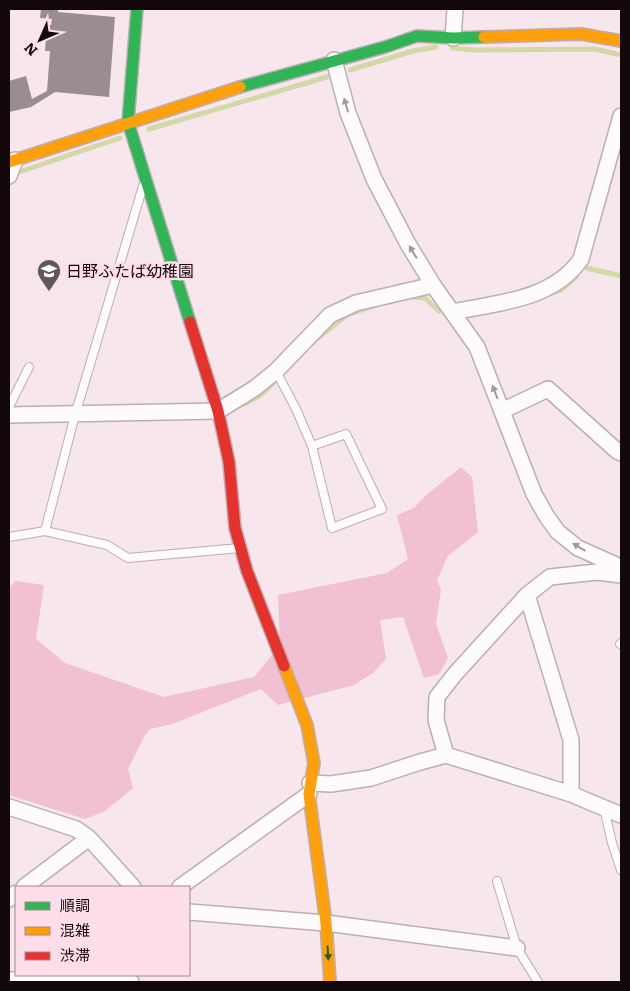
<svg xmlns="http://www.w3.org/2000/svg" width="630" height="991" font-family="Literata,'Noto Sans JP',serif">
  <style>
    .forest { fill: #f1c0d2 }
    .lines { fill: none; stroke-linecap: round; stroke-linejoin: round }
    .stream { stroke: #d3d8a7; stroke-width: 5 }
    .building { fill: #9a8d92 }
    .lane-casing { stroke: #bcaeb3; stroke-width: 10 }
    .street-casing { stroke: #bcaeb3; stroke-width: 18 }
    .fast-casing { stroke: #bcaeb3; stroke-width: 14 }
    .slow-casing { stroke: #bcaeb3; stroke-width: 14 }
    .jam-casing { stroke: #bcaeb3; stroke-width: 14 }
    .lane { stroke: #fefbfc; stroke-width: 8 }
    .street { stroke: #fefbfc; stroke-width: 15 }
    .fast { stroke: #30b455; stroke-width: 11 }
    .slow { stroke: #ff9f0a; stroke-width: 11 }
    .jam { stroke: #e5322d; stroke-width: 11 }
    .oneway { fill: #a09a9c }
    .oneway2 { fill: #225e30 }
    .labels { text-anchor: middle; stroke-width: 5; stroke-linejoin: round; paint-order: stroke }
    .poi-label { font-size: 16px; fill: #13080c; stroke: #ffdee9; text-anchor: start }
  </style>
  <rect width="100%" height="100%" fill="#f7e6ec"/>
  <path class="forest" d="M461,467L472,477L478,532L448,556L437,580L441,590L436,624L448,658L439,674L424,678L403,617L380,620L386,659L373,673L354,685L278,705L261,689L172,724L150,729L145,735L128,769L133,788L105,811L85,819L9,795V587L16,581L44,585L36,639L65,663L164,697L254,677L280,645L278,595L387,573L408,559L397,515L414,508L425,496Z"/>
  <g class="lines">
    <path class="stream" d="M452,48L474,50L595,49L621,55
      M350,70L413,51L436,47
      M149,129L327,77
      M19,172L120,138
      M587,268L621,276
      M547,295L561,290L576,277
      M410,297L425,298L439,311
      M318,338L347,315L377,305
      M236,407C252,402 262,395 273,383"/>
  </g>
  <path class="building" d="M41,9H58V12L115,17L109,97L55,92L31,107L9,112V81L26,76L32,99L47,91L50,51H45L47,25H51L52,19L40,18Z"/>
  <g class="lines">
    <g class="lane-casing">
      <path id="lane" d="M276,371L296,409L312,446L332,528L382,509L346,434L312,446
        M9,407L29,367
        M45,531L75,415L143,186
        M9,537L45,531L107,545L128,558L240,548
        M620,644L621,643
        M604,808L612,843L621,870
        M497,881L517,948L538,982"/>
    </g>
    <g class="street-casing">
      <path id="street" d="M453,38L455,9
        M334,60L348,113L374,179L408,244L433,285L477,347L534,494L547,517L558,532L578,548L614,564L621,570
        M9,176L15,160
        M452,312C497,303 553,300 581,259L621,116
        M502,411L548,389L617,451L621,453
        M9,415L218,411L255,388L276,371L330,315L356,303L433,285
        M527,595L571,740V794
        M446,755L436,720L437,697L455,674L527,595L550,577L597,572L621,575
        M310,783L331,784L371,778L420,762L446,755L571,794L621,815
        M9,807L76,829L89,838
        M24,887L89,838L133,887
        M180,887L309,794
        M9,899L16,893
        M189,912L326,923L517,948
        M9,980L91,979L131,982"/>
    </g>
    <g class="fast-casing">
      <path id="fast" d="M137,9L128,122L190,322
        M240,87L385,47L417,36L453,38L484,37"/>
    </g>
    <g class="slow-casing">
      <path id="slow" d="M484,37L581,34L621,41
        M9,162L240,87
        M284,666L307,725L314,763L309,794L326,923L330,982"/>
    </g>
    <g class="jam-casing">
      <path id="jam" d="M190,322L218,411L229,462L235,528L247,571L284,666"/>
    </g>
    <use href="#lane" class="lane"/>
    <use href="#street" class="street"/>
    <use href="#fast" class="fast"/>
    <use href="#slow" class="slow"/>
    <use href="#jam" class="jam"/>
  </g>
  <defs><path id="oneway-solid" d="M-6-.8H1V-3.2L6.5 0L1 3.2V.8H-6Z" transform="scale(1.25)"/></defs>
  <g class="oneway">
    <use href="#oneway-solid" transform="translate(346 105) rotate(-106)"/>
    <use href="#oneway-solid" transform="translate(413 252) rotate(-121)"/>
    <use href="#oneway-solid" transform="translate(495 392) rotate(-111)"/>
    <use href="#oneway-solid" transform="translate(579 547) rotate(-149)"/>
  </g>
  <use class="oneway2" href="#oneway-solid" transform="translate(328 953) rotate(86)"/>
  <defs>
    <g id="school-pin" transform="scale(1.25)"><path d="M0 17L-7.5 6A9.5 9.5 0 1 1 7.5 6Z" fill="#63565a" stroke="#ffdee9"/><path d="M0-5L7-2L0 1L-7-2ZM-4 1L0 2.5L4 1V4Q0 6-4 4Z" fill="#fff"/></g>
  </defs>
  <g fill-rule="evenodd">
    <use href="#school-pin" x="49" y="271"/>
  </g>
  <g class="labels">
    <g class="poi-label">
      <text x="66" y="277">日野ふたば幼稚園</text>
    </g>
  </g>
  <rect width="630" height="991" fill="none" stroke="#13080c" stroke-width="20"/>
  <rect x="15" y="886" width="175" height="90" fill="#ffdee9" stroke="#a18891"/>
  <rect x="25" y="902" width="25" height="8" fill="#30b455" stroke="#a18891"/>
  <text x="60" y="911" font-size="15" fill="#13080c">順調</text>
  <rect x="25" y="927" width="25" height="8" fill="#ff9f0a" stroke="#a18891"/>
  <text x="60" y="936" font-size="15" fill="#13080c">混雑</text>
  <rect x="25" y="952" width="25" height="8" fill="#e5322d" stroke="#a18891"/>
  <text x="60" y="961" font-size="15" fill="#13080c">渋滞</text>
  <g transform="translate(40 40) rotate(225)" stroke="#ffdee9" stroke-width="4" paint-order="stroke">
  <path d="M0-4L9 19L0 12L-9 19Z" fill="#13080c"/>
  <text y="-8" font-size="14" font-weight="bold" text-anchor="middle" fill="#13080c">N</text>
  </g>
</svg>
